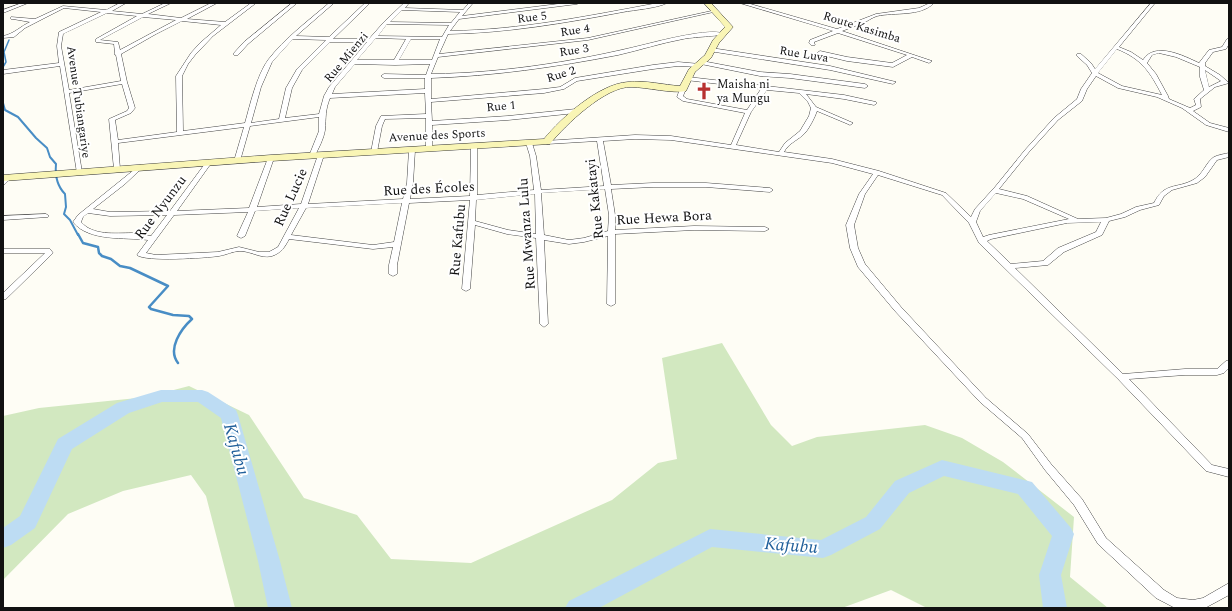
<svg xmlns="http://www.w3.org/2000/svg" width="1232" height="611" font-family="Spectral,serif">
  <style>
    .green { fill: #d2e8c0 }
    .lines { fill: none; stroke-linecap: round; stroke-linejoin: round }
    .stream-far2 { stroke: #488dc5; stroke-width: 1.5 }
    .stream-far1 { stroke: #488dc5; stroke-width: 2 }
    .stream { stroke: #488dc5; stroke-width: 2.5 }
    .river { fill: #bddcf3; fill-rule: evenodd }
    .street-casing { stroke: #444; stroke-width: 1 }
    .secondary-casing { stroke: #333; stroke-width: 1 }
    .street { fill: #fff; fill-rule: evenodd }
    .secondary { fill: #f9f5b5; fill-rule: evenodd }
    .labels { text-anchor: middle; stroke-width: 4; stroke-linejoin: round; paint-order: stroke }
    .far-street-label { font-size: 12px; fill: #111; stroke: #fff }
    .far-poi-label { font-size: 12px; fill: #111; stroke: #fff; text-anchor: start }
    .street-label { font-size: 14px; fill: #111; stroke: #fff }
    .near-water-label { font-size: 18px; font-style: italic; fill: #21609b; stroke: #fff }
  </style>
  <rect width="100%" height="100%" fill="#fefdf5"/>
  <path class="green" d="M722,343L771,425L792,446L817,437L925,425L962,438L1003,462L1074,517L1070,577L1108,608H927L891,590L842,608H235L206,496L191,475L123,491L68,514L3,580V416L39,408L147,397L189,386L249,415L304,498L357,515L391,559L471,563L612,500L658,463L677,459L662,358Z"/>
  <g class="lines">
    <path class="stream-far2" d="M3,67L6,62L4,52L9,40
      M3,102V104"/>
    <path class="stream-far1" d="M3,103L5,110L18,117L36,138L47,148L50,157L56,164C55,175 57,186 65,194L66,207L64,214L70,220L78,235"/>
    <path class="stream" d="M78,234L83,243L98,247L99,253L102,256L111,259L120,266L130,268L168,286L149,307L151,309L173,315L189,316L192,319C181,329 167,349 178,363"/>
    <path class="river" d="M161,390H202L208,392L236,410L238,415L280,561L292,608H268L258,561L221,418L198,402H162L129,413L72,449L35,528L11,545L3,548V528L20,516L58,439L117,403Z
      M942,460L1032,482L1071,528L1074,534L1061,575L1067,608H1043L1039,575L1052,536L1018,494L944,476L909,493L880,529L831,555L823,558L712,547L599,608H565L569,601L710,529L821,540L866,517L895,481Z"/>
    <g class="street-casing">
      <path id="street" d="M22,3H28L3,13V10Z
        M120,3H126L112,11L142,14L165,3H171L148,14L181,18L211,3H217L187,19L225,22L251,3H256L213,36L195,55L188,64L182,76L183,131L245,123C250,105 257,75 268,60C285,38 308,21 329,3H334L296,36L329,37L365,3H370L333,39H369L384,22L404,3H409L405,8L463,10L469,3H473L462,16L566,3H579L577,4L459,19L450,31C520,30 588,16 658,3H667C658,8 634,10 623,12C565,23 507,33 448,34L439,54L588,38L716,10L718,11L588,40L438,57L431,74C508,73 585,60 659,41C672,38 714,28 724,34C721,36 691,37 683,39C661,43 640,50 618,55C556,67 493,76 431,78V99L544,89L560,87L575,78L653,65L678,62L700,64L702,61L760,72L790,74L865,84L868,86L865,88L790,78L760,76L701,64V66L699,67L678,66L653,69L577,81L564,89L544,93L431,102L432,121L508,116L576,109L579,111L576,113L508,120L432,125V148L429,150L426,148V118L385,119L382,126L377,152L374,154L371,152L376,126L381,116L426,114L425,93L330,98C325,110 326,117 325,130C324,138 318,150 314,157L312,158L309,156L319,131V117L250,126L240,161L237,163L234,161L244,127L118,143L120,169L117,171L114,169L109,119L127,111L129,108L122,84L69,93L82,172L79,174L77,173L60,66L3,74V70L59,63L57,46L59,32L101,12L64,8L25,28L14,37L3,38V36C14,34 21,26 30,22L13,19H11V17L35,19L63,6L106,10ZM402,10L460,12L451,23L390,22ZM107,13L137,16L96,39V42L114,44L115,53L114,54L116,55L121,81L69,90L61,46L63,34ZM143,17L176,20L120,50L118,42L100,40ZM182,21L221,25L200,43L191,53L176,76L177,132L118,140L115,120L131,113L135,108L127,82L121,54L156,34ZM387,24L449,25L442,37L378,36ZM376,38L406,39L394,60H357ZM293,39L326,40L297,69L286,88L279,119L251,123L261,87L272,62ZM411,39H440L432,60H399ZM330,42H367L329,87L324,96L319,114L285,118L292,88L302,70ZM355,64L395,65L430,64L426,75L384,74L381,76L384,78H425V89L332,94L335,87Z
        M292,3H297L248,44L238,55H234V53L244,42Z
        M740,3H747L837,29L876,14L919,8C924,6 928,3 934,3C920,17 895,12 877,16C871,18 868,21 863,23C856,26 849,28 842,31L932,61L929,63L912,57L893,67L847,61L818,54L817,53L820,51L847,57L892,63L907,55L838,33L814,42L815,45H811L809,43L810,40L833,31Z
        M1151,3H1155L1119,47L1131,52L1143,60C1155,41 1184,56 1199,63L1209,50L1222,47L1227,39H1229V44L1226,49L1213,52L1205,63V66L1220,75L1229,83L1215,87L1200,99L1201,107L1193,111L1210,123L1229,128V132L1206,125L1182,108L1157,97L1118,88L1096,76L1087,89L1082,101L1058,120L1029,152L999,189L1027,196L1078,219L1106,218L1121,214L1136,207L1154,203C1164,182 1177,189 1193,180C1203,175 1206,162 1214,157C1218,155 1224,154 1229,153V157L1217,160L1205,177L1197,183L1172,190L1164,196L1159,205L1140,210L1125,217L1109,221L1102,235L1064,252L1048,265L1015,268L1123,374L1185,369H1217L1226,361L1229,360V368L1224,373L1217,375H1185L1129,379L1212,465L1229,469V477L1206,471L1118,379L979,243L969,223L942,195L878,175L865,194L854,225L858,248L865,264L901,307L986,398L1028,434L1051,464L1082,499L1106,538L1164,590L1177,598L1193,600L1203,598L1229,583V595L1205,608H1175L1156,598L1098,544L1074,505L1045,470L1022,438L980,402L895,311L858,267L850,248L846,225L859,194L873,174L832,163L671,140L635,139L603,141L611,185L653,183H706L770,188L773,190L770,192L706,187H653L611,189L615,215V230L694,226L765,227L769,229L765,231L694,230L615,234V304L611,306L607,304L608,236L584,242L569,244L544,240L548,324L544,327L540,324L536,238L507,234L475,225L470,289L466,291L462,289L470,200L409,203L397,265V274L393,276L389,274V265L393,247L373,249L289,239C285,247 281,253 272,256C261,259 251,251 240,251C233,251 226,255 219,256C206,258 145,262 137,255L148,240C125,237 89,242 73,222L78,215L140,165L142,166V168L125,184L93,209L110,212L170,211L207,161L209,160L212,162L177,211L249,208L268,158L271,156L274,158L257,207L301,204L318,155L321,153L324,155L308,204L403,199L407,183L409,150L412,148L415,150L413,183L410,199L470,196L471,146L474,144L477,146V195L534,190L530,156L526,143L529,141L532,143L536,156L541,190L604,186L597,141L547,144L545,143V141L635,135L671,136L731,145L745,113L683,101L677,97L680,89L683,87L686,89L683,96L687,99L747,110L761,89L686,80L685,79L688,77L844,95L876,102V104L874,105L844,99L806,94L816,107L853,123L850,125L848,124L817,111C815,117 808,131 803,135C796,141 788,144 784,152L832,159L879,171L946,193L971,217L975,209L995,187L1025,150L1054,118L1077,99L1081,89L1092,73L1087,65L1077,56V54H1081L1091,63L1095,69ZM1117,49C1142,59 1150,72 1162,95L1122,86L1098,73ZM1159,53L1176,57L1200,67V77L1204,90L1194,99L1196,105L1190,108L1169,99L1168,96L1156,74L1147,63L1152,55ZM1205,70L1221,81L1209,87ZM767,90L799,93L808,102L811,108L809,116L800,131L785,143L779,152L736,145L751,112ZM605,189L609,215L608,231L584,238L569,240L544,235L541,193ZM996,193L1023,199L1069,219L989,235L983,237L976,222L980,211ZM535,194L536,234L508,230L475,221L476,200ZM402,203L394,242L373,245L291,235L306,208ZM299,208L278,247L269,252H259L239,247L218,252L156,255L146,253L174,215L248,212L237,236L241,238L245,236L255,211ZM88,213L110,216L167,215L151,236C145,235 139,234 132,233C115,233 93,236 81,222L83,217ZM1101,222L1096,232L1058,248L1043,261L1011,264L987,241L991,239L1067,223Z
        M711,48L830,66L896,82L893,84L830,70L709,51V49Z
        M9,175L12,177L5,184L3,185V179Z
        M46,214L49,216L48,217L3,220V216Z
        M3,249H50L53,253L6,299H3V293L45,253H3Z"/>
    </g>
    <g class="secondary-casing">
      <path id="secondary" d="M704,3H711L733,27L719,43L711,58L695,72L686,91C673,94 646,87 631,87C606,86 565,125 550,144L271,161L3,181V175L271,155L544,139C562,117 599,84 628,82C645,80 664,85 680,86L689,69L705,55L713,40L725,27Z"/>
    </g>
    <use href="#street" class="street"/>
    <use href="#secondary" class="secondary"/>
  </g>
  <defs>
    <g id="church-bare" transform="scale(1.38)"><path d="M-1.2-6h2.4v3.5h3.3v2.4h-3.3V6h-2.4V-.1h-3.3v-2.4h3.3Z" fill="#b83131" stroke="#fff" stroke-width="2.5" paint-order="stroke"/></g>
  </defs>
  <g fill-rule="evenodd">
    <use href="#church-bare" x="704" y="91"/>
  </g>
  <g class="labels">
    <g class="far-street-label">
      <text transform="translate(532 17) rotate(-7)" y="4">Rue 5</text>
      <text transform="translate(862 27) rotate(17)" y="4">Route Kasimba</text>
      <text transform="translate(575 30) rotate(-9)" y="4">Rue 4</text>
      <text transform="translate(574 50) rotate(-9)" y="4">Rue 3</text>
      <text transform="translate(804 54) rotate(9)" y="4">Rue Luva</text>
      <text transform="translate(346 57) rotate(-50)" y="4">Rue Mienzi</text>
      <text transform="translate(561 74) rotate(-17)" y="4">Rue 2</text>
      <text transform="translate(79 102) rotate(82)" y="4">Avenue Tubiangariye</text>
      <text transform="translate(501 106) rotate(-5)" y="4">Rue 1</text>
      <text transform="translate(437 135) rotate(-3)" y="4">Avenue des Sports</text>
    </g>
    <g class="far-poi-label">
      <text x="717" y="88">Maisha ni<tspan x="717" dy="14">ya Mungu</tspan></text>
    </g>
    <g class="street-label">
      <text transform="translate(429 188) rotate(-3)" y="5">Rue des Écoles</text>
      <text transform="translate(290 197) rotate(-66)" y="5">Rue Lucie</text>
      <text transform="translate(594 199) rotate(-96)" y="5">Rue Kakatayi</text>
      <text transform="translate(160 207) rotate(-53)" y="5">Rue Nyunzu</text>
      <text transform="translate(664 217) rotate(-3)" y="5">Rue Hewa Bora</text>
      <text transform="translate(526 234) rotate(-94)" y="5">Rue Mwanza Lulu</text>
      <text transform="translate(457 240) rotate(-85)" y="5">Rue Kafubu</text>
    </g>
    <g class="near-water-label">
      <text transform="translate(237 449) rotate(74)" y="6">Kafubu</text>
      <text transform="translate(791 545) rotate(4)" y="6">Kafubu</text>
    </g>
  </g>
  <rect width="1232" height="611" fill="none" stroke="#111111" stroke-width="8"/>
</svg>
